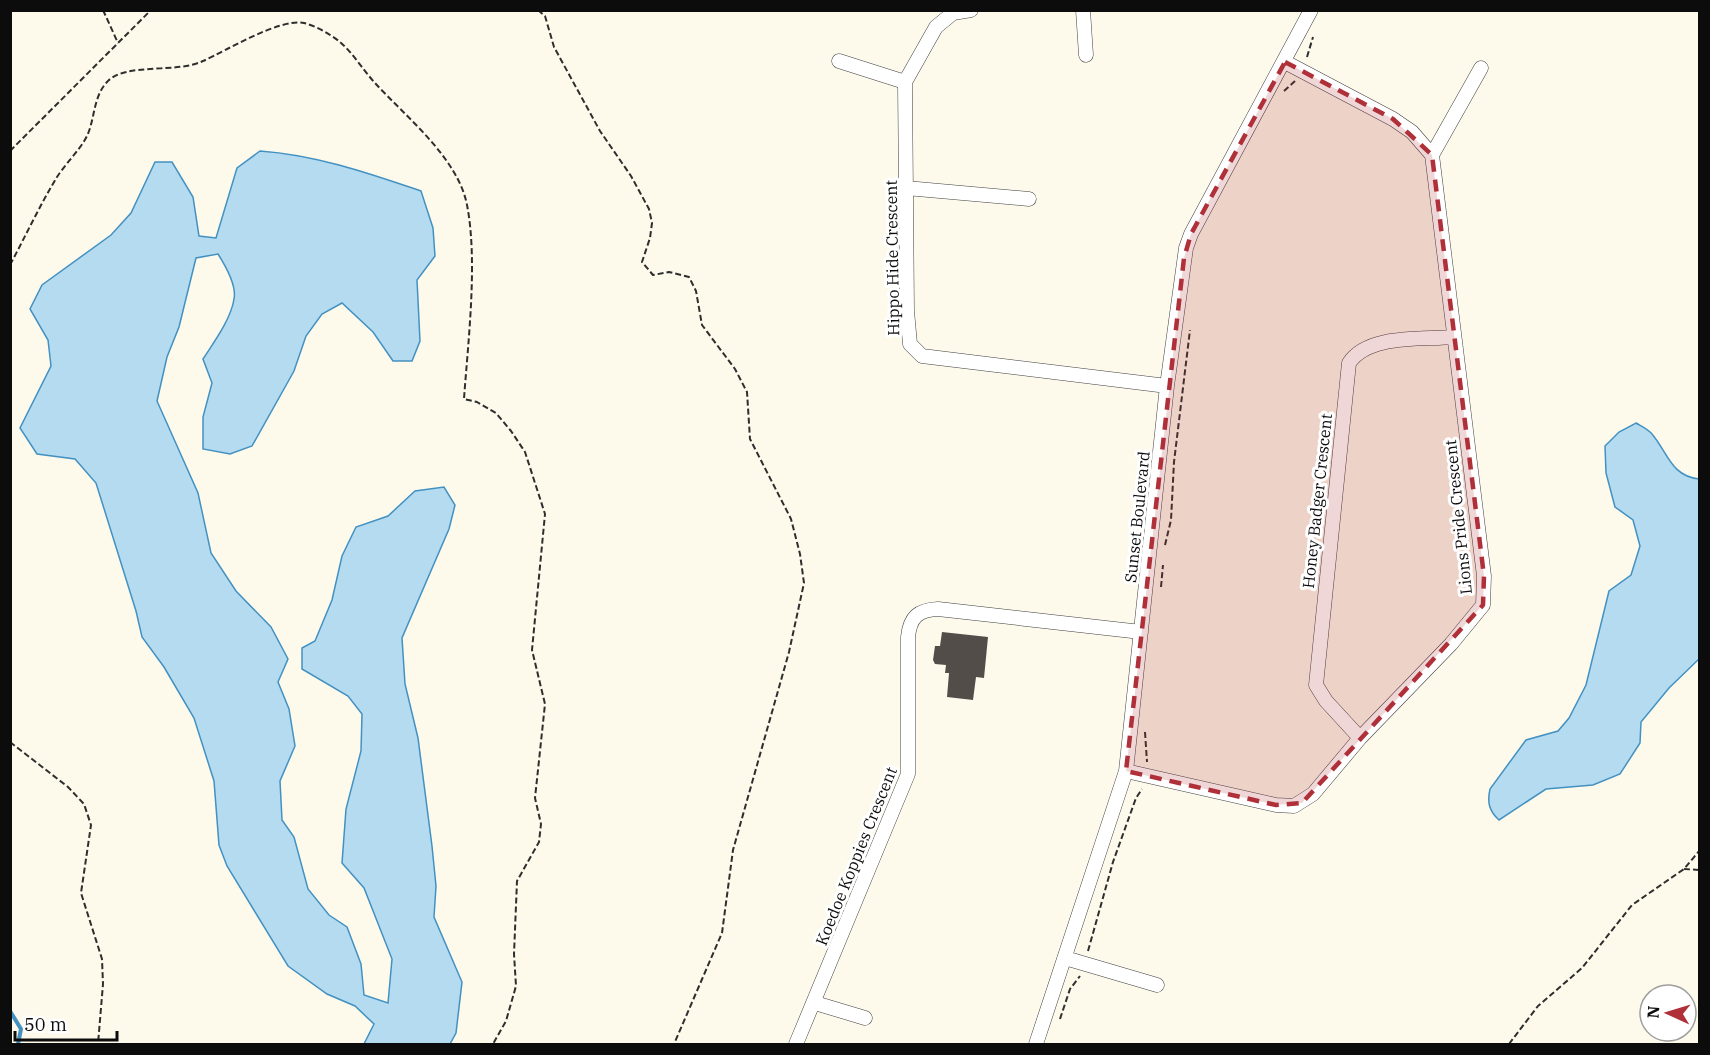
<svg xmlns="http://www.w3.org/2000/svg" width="1710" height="1055" font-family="'IBM Plex Serif',serif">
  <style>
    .water { fill: #b5dbf0; stroke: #4391c1; stroke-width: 1.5 }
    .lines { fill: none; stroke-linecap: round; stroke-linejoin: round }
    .stream { stroke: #4391c1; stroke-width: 4 }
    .building { fill: #534d49 }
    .minor-casing { stroke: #3f3f3f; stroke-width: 15 }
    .path { stroke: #2e2e2e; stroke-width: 2; stroke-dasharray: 6 3; stroke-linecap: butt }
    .minor { stroke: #fff; stroke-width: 14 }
    .marked { fill: #af3039; fill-opacity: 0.2; stroke: #af3039; stroke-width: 4.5; stroke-dasharray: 12 8; stroke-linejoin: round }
    .labels { text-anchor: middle; stroke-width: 6; stroke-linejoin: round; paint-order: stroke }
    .street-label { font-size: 16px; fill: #0c0c0c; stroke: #fff }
  </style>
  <rect width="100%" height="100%" fill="#fdfaec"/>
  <path class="water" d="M260,151C316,155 368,173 421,191L433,228L435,256L417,280L420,341L412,361H393L373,332L342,303L322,314L306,336L294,371L252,446L230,454L203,449V417L212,383L203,359C214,342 231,319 234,299C237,285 225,265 218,254L196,258L179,327L167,357L157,401L198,493L211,553L236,591L271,627L288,659L278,682L289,709L295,746L280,781L282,820L294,837L308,889L329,915L347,927L361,964L364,995L388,1003L392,959L364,888L342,863L346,809L361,751L362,714L348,696L302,669V648L315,641L332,600L342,556L356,527L388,516L415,491L444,487L455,505L449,529L402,638L405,684L418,738L432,846L436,886L434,917L462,982L456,1033L450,1044H364L374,1024L355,1006L327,994L288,966L227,866L219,845L214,781L194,718L164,667L142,637L136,611L96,483L75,459L37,454L20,428L51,366L48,340L30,309L42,285L111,235L131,213L155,162H172L193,197L199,236L216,238L237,168Z
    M1636,423C1641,426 1648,429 1652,434C1668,453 1671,476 1699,479V659L1669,688L1641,722L1640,743L1620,774L1593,785L1546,789L1499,820C1489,811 1487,802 1490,789L1526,740L1558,731L1569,718L1586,685L1609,591L1631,575L1640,546L1633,520L1615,507L1606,473L1605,446L1619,432Z"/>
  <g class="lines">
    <path class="stream" d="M10,1011L21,1029L18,1044"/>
  </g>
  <path class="building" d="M942,632L988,637L984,678L976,677L973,700L947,697L949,673H945L946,665L935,664L933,660L935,646H940Z"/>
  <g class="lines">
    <g class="minor-casing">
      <path id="minor" d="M971,10L953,13L936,27L905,82L907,311L910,344L922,356L1167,386
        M1083,10L1086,55
        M839,61L905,82
        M1432,155L1481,68
        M906,188L1029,199
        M1360,738L1326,701L1316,685L1349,363C1368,334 1422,340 1453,337
        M1126,771L1276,805L1294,806L1313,794L1360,738L1451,644L1483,605L1484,576L1432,155L1412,132L1393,119L1285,62
        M1065,958L1157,985
        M815,1003L865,1018
        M796,1044L908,774V637C910,617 918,610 938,609L1141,632
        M1036,1044L1126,771L1167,386L1186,248L1191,234L1311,10"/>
    </g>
    <path class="path" d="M103,10L118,43
      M538,10L545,16L554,47L600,131L631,176L649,209L652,223L650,238L642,262L653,275L669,272L689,277L696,291L702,325L735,369L747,392L750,439L791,519L800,554L804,583L789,652L733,850L722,933L674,1044
      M1307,57L1313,37
      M1284,91L1295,81
      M10,151L151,10
      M10,265C26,235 40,205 57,177C66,163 80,150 87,136C95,119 93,97 107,82C125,62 176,74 203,61C226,51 279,18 304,23C316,26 330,34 340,42C353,53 363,70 375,83C406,117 458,158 467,205C478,261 468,342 464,399L477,402L496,413L511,431L525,452L545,514L532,650L545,704L535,798L541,824L539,842L517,881L514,954L516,986L506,1021L493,1044
      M1165,545L1171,520L1174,462L1190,330
      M1161,587L1163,565
      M1145,732L1147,762
      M10,742L68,787L84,804L91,825L81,893L102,959L103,984L98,1044
      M1684,869L1700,870
      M1088,951L1113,862L1136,798L1142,789
      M1060,1019L1070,989L1080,976
      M1509,1044L1538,1006L1582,968L1632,905L1684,869L1700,850"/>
    <use href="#minor" class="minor"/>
  </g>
  <path class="marked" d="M1285,62L1393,119L1432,155L1484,576L1483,605L1302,803L1276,805L1126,771L1184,258L1191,234Z"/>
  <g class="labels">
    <g class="street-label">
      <text transform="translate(892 258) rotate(-91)" y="6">Hippo Hide Crescent</text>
      <text transform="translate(1317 501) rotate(-84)" y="6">Honey Badger Crescent</text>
      <text transform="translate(1137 517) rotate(-84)" y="6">Sunset Boulevard</text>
      <text transform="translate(1458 517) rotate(-96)" y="6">Lions Pride Crescent</text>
      <text transform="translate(856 856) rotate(-68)" y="6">Koedoe Koppies Crescent</text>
    </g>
  </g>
  <rect width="1710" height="1055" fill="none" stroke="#0c0c0c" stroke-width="24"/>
  <g transform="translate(1668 1013) rotate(274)"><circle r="28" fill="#ffffff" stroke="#9e9e9e" stroke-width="1.5"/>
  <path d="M0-4.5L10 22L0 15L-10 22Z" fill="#af3039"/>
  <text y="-9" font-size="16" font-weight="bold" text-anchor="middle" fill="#0c0c0c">N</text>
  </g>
  <path d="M15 1031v9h102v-9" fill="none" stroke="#0c0c0c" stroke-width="3"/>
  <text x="24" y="1031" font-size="18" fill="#0c0c0c" stroke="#ffffff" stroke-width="4.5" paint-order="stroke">50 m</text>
</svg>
